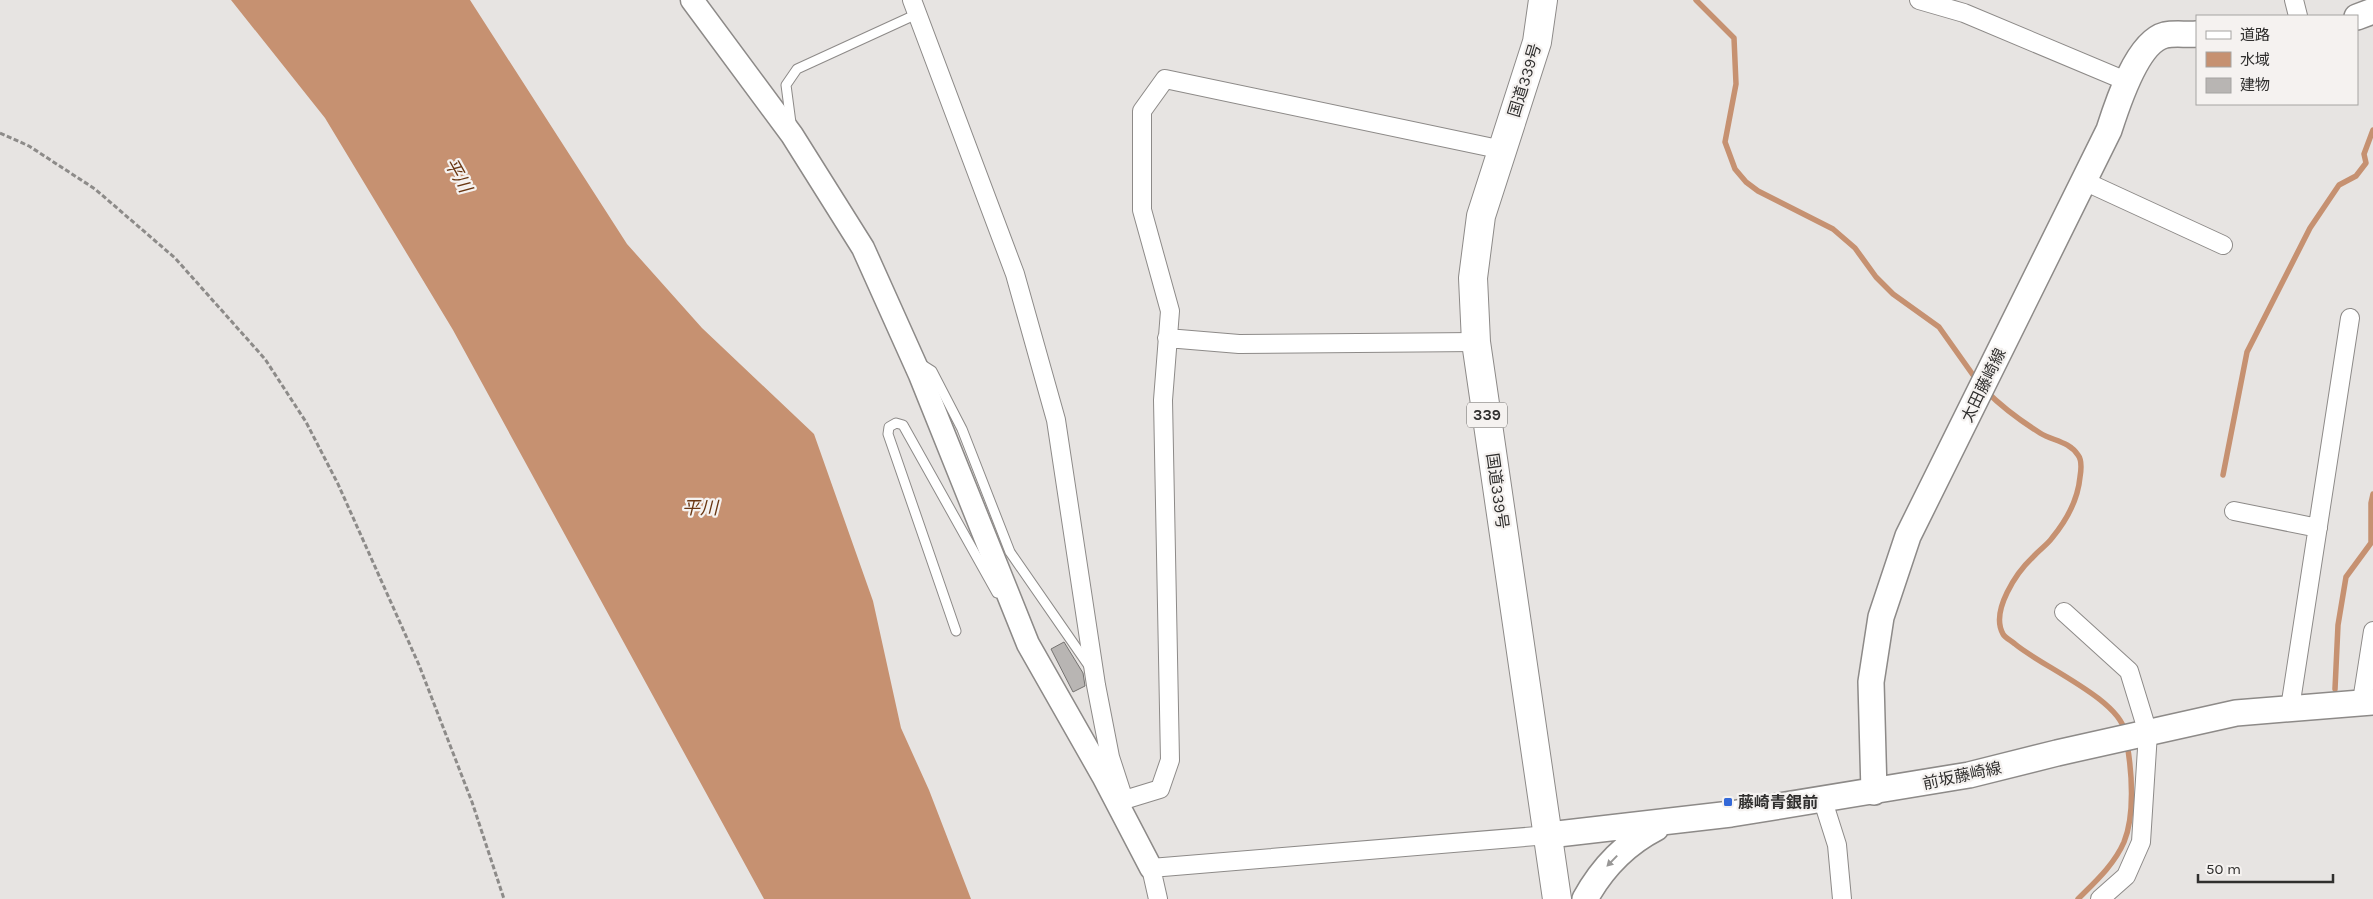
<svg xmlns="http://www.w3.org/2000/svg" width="2373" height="899" font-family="Karla,'Noto Sans JP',sans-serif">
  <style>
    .water { fill: #c69171 }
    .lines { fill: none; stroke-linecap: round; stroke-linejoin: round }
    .stream { stroke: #c69171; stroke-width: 5.5 }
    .building { fill: #b8b5b3; stroke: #747270 }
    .service-casing { stroke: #8d8a88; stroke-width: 11 }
    .minor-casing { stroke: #8d8a88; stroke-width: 20 }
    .tertiary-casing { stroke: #8d8a88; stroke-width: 25 }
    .secondary-casing { stroke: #8d8a88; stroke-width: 28 }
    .trunk-casing { stroke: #8d8a88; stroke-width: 30 }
    .path { stroke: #8d8b89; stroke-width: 3; stroke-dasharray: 5 2.5; stroke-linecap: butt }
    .service { stroke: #fff; stroke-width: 9 }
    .minor { stroke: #fff; stroke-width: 18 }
    .tertiary { stroke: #fff; stroke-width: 22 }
    .secondary { stroke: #fff; stroke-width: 25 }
    .trunk { stroke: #fff; stroke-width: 28 }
    .oneway { fill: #989796 }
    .poi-dot { fill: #3469d8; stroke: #f5f2f0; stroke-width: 2 }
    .labels { text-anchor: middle; stroke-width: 4.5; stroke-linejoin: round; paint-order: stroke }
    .shield { fill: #f5f2f0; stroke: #6b6a68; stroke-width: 1 }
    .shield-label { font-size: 15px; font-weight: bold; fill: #302f2e }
    .street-label { font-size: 16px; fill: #302f2e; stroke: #f5f2f0 }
    .poi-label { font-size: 16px; font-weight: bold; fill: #302f2e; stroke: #f5f2f0; text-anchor: start }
    .water-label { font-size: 18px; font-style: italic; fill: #693612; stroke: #f5f2f0 }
  </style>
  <rect width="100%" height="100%" fill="#e7e4e2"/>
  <path class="water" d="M231,0H470L627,244L702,328L814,434L873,601L901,728L929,790L971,899H764L453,330L325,118Z"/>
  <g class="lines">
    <path class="stream" d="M1696,0L1734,38L1736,84L1725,142L1735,169L1746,182L1758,191L1833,229L1855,248L1876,277L1893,294L1939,327L1978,382
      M1986,391C2002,407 2021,421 2040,433C2053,441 2069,441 2078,455C2082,460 2081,471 2080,477C2078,499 2066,521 2052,538C2047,545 2039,550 2033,557C2017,572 1990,611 2003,634C2005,638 2012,641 2015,644C2041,666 2119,699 2125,732
      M2223,475L2247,352L2310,228L2339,185L2356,176L2366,163L2364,154L2373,130
      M2335,689L2338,625L2346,577L2371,543V503L2373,494
      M2078,899C2095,882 2114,865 2124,842C2135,815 2132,772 2127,744"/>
  </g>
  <path class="building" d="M1064,642L1083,673L1085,686L1073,692L1051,649Z"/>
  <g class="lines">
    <g class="service-casing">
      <path id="service" d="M791,123L786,85L797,69L917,14
        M921,364L932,371L962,429L1010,552L1089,666
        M956,631L888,434L889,427L896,423L903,425L997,593"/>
    </g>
    <g class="minor-casing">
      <path id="minor" d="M912,0L1015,274L1056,420L1096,685L1110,757L1124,800
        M1919,0L1964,13L2126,81
        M2294,0L2298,16
        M2084,181L2223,245
        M1167,338L1239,344L1476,342
        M2234,511L2318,528
        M2064,612L2129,671L2148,733L2141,842L2126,876L2100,899
        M2362,701L2373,631
        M2290,708L2350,318
        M1124,800L1160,789L1170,760L1163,400L1170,311L1142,210V111L1165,79L1503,150
        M1823,801L1837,845L1842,899
        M1158,899L1151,868L1549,835"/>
    </g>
    <g class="tertiary-casing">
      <path id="tertiary" d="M692,0L792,135L863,248L920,375L1028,644L1103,776L1151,868"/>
    </g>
    <g class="secondary-casing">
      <path id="secondary" d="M2357,17L2373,11
        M1874,792L1871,682L1881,617L1908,536L2109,130C2117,105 2137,42 2165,35C2175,33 2187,35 2197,34
        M1549,835L1731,814L1969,775L2057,753L2236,713L2373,702
        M1585,899C1602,868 1625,844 1656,828"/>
    </g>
    <g class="trunk-casing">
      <path id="trunk" d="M1543,0L1537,42L1481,216L1473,278L1476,342L1557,899"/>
    </g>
    <path class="path" d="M0,133L29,146L95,189L175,258L265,359L306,422L338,484L419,665L472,802L504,899"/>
    <use href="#service" class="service"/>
    <use href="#minor" class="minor"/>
    <use href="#tertiary" class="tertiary"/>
    <use href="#secondary" class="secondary"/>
    <use href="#trunk" class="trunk"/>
  </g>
  <defs><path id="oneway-solid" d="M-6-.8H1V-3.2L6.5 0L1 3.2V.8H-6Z" transform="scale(1.25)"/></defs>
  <use class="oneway" href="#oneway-solid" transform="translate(1612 861) rotate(134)"/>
  <rect class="poi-dot" x="1723" y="797" width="10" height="10" rx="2.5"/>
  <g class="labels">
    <rect class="shield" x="1467" y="402.5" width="40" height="25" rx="4"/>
    <g class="shield-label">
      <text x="1487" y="420">339</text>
    </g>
    <g class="street-label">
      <text transform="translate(1524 80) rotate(-73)" y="6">国道339号</text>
      <text transform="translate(1983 385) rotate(-64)" y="6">太田藤崎線</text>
      <text transform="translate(1498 491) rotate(82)" y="6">国道339号</text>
      <text transform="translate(1962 775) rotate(-12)" y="6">前坂藤崎線</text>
    </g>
    <g class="poi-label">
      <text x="1738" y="808">藤崎青銀前</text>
    </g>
    <g class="water-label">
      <text transform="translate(458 175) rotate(61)" y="6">平川</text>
      <text x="700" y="514">平川</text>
    </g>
  </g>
  <rect x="2196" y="15" width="162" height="90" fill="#f5f2f0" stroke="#a6a4a2"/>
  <rect x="2206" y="31" width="25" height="8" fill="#ffffff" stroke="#a6a4a2"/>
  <text x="2240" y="40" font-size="15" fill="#302f2e">道路</text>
  <rect x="2206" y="52" width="25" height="15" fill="#c69171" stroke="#a6a4a2"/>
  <text x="2240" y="65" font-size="15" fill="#302f2e">水域</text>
  <rect x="2206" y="78" width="25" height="15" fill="#b8b5b3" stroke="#a6a4a2"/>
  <text x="2240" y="90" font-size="15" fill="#302f2e">建物</text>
  <path d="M2198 874v8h135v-8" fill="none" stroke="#302f2e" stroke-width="2.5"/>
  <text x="2206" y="874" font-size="15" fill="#302f2e" stroke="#f5f2f0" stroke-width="4" paint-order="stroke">50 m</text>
</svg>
